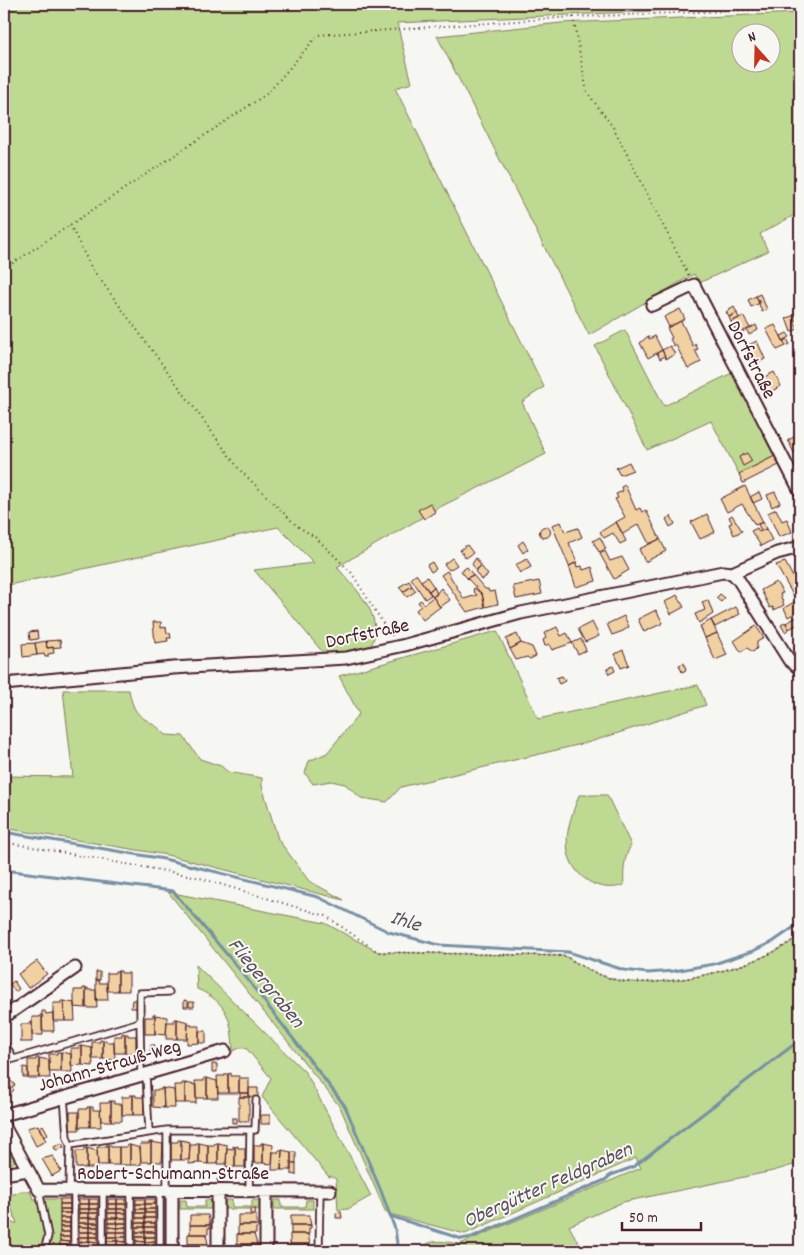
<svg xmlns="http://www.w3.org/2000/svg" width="804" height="1255" font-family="Dekko,sans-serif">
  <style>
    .built { fill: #f4ebda }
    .green { fill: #bed991; stroke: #847c5e; fill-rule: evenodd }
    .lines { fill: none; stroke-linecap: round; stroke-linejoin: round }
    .stream { stroke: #7690a5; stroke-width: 3 }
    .building { fill: #f1d0a2; stroke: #4a1f2b }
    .lane-casing { stroke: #4a1f2b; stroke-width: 9 }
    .street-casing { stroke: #4a1f2b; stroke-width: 15 }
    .path { stroke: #4a1f2b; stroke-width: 2; stroke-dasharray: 1 4; stroke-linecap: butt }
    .lane { stroke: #f6f6f2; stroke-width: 5.5 }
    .street { stroke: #f6f6f2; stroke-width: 11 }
    .labels { text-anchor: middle; stroke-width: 4; stroke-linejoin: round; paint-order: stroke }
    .street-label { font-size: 20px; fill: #4a1f2b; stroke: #f6f6f2 }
    .water-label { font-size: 21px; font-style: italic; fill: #5c4e5e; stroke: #f6f6f2 }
  </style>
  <rect width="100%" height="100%" fill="#f6f6f2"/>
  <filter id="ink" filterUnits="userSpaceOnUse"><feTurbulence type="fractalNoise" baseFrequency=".02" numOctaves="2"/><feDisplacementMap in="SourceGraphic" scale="10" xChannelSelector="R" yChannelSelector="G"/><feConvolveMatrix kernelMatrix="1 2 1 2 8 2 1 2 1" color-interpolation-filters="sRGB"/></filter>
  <g filter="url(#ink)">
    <path class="built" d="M56,1199H166V1251H56Z"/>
    <path class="green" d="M4,4H800L397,23L412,83L395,88L544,387L522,402L546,454L440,507L337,567C354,588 386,615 371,646L325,655L254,570L314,563L278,527L4,586Z
      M800,13V212L760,234L768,251L699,283L694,274L589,335L437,36L561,23ZM742,32H772V62H742Z
      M625,330L664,406L732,373L775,456L739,474L711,421L647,450L595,346Z
      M497,631L538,719L698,685L706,705L590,742L401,787L387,802L361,798L345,784L331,781L313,784L305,773L309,761L327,753L359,714L339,676Z
      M63,690H129C135,724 146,714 166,735L183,736L200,759L221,766L228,772L262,778V786L278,839L309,881L344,900L167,855L4,828V776L73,777Z
      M579,795H607L631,845C624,858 623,870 624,885C599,894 573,877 568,852C564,833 573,812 579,795Z
      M168,892L325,923L378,952L565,956C583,967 600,977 621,981C667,988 767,967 800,934V1163L773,1171L623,1202L569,1226L583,1251H417C430,1238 442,1241 460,1244L641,1168L636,1158L465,1234L386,1213L340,1107Z
      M196,965L306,1073L371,1196L348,1209L338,1210L336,1179L331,1176L329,1177L262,1097L271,1078L247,1049L242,1047L233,1051C232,1021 228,1002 197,989Z
      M4,1136L15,1156L14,1162L4,1168Z
      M21,1191H30L33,1199H60V1251H4V1223H17L7,1197Z
      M180,1200H186L187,1207H205V1200H211V1209H180Z
      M225,1200H232V1207H252V1200H260V1209H225Z
      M274,1200H281V1207H305L306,1200H313V1209H274Z"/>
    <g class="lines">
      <path class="stream" d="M4,832L164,859L318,897L389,932L439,945L568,952L624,970L648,973L674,971L714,964L753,951L774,941L800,923
        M4,870L173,891L241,971L345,1106L381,1191L395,1229L398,1251
        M390,1216L462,1239L472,1237L605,1180L611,1175L633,1167L800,1040"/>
    </g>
    <path class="building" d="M760,294L767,309L762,312L756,296Z
      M756,296L760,303L751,307L748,300Z
      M734,307L737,313L729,317L726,312Z
      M680,309L685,319L669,327L664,317Z
      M737,313L739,318L731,322L729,317Z
      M796,315L798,320L794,321L798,329L791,332L786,318Z
      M743,316L750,328L738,334L731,322Z
      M681,321L693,346L695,344L698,349L695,350L701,362L688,369L676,345L674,346L670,339L672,338L667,328Z
      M756,325L758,330L749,335L747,330Z
      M775,325L786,346L777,350L766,329Z
      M787,333L790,337L783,341L781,336Z
      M648,336L649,339L655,336L662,350L648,358L640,343Z
      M787,339L790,344L786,346L783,341Z
      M757,341L765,359L753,365L751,362L749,363L747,360L750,358L744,347Z
      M670,346L675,354L666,359L662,350Z
      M662,350L665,356L660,359L657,353Z
      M774,372L781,386L765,395L757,381Z
      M800,434V451L794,453L788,440Z
      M747,453L752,461L743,466L739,457Z
      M775,456L779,465L743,483L739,474Z
      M629,462L633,470L620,475L616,468Z
      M800,465V472L797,473L795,468Z
      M625,485L636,510L640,508L642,512L646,510L660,539L649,544L639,524L623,534L616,522L625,517L615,499L618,498L616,494L623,491L621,487Z
      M745,486L763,522L755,525L742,504L727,512L720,499Z
      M759,492L762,499L753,503L750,497Z
      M775,492L780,503L772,507L767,495Z
      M430,503L435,512L424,519L418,510Z
      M776,509L782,521L787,519L792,532L779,537L768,513Z
      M707,514L715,532L700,539L691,522Z
      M732,515L742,531L734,535L729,524L732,523L729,517Z
      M671,516L675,524L670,527L666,519Z
      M561,522L565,532L578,528L582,537L569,543L577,562L569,566L552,525Z
      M616,522L626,541L620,544L613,533L604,538L600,532Z
      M763,522L766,529L761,531L758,524Z
      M539.5 532a5.5 5.5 0 1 1 11 0a5.5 5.5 0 1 1-11 0Z
      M757,528L759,532L766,529L772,540L761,546L751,531Z
      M600,537L606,549L599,552L593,541Z
      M660,539L666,551L645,562L639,549Z
      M523,541L528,549L523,553L518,545Z
      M467,545L473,553L466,558L460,550Z
      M605,551L610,561L622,557L629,570L614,579L600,554Z
      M452,558L457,565L449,570L444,564Z
      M476,558L481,566L476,570L472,564Z
      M527,559L531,567L520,573L515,565Z
      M432,562L436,569L431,572L427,565Z
      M785,562L800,590L793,595L776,565Z
      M576,563L577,567L582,566L583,570L592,567L596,581L576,587L569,566Z
      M800,565V577L796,567Z
      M481,566L488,575L481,580L475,571Z
      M467,567L473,575L467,578L461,571Z
      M447,571L464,599L477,595L473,591L474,588L482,594L485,607L467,612L441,575Z
      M416,574L431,595L425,599L411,578Z
      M473,575L485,589H488L489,592L495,591L498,604L485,607L482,594L467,578Z
      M427,577L434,587L429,591L421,581Z
      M800,579V590L795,581Z
      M409,581L412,586L403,592L399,587Z
      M539,581L542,594L516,599L513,586Z
      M776,582L783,593L780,594L784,605L774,610L773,607L770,608L761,590Z
      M412,586L416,591L407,597L403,592Z
      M434,587L437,594L433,597L429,591Z
      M441,588L450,600L440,607L433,597Z
      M800,591V607L795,597Z
      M720,594L725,598L721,602L716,598Z
      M677,595L684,607L671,614L665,602Z
      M433,597L440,607L423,620L416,610L421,606L418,602L421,600L424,604Z
      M708,600L713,614L699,623L695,614L705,610L702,602Z
      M794,602L799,611L788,617L784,608Z
      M736,607L740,614L715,627L711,620Z
      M656,610L663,623L644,632L638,619Z
      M624,616L629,627L623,631L612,635L607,624Z
      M797,617L800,623L789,629L786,623Z
      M711,620L717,633L705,638L700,626Z
      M153,622H161V628L166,627L167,633H170L171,638H167L168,641L155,643Z
      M592,622L599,636L585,642L578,629Z
      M785,622L789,629L785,632L781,625Z
      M756,626L764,638L757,642V648L753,652L747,648L741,652L734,641Z
      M557,627L561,636L567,633L572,643L552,650L549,644L545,646L543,640L546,638L544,633Z
      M37,631L38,639L30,640L29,632Z
      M717,633L727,655L715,660L705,638Z
      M517,634L521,643L510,649L506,639Z
      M581,639L586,650L578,654L572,643Z
      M60,640L61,647L47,648L46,641Z
      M46,641L47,648L53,647L54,653L48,654V657H45L44,654L37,655L35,643Z
      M35,643L37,655L23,657L22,644Z
      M521,643L532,647L536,656L530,659L527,657L516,660L510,649Z
      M623,650L629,665L621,668L615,654Z
      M684,663L686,670L682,672L679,665Z
      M613,666L615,671L609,674L607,669Z
      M562,676L565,681L559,684L556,678Z
      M37,961L47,974L28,988L18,974Z
      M115,971H118V991H107V973H115Z
      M118,971H121V973H129V991H118Z
      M96,972H100V980H96Z
      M96,980H99V983H107L108,1000H96Z
      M14,981L19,989L15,992L10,984Z
      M83,988H86V1008L74,1007V990H83Z
      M86,988H88V990H96L97,1008H86Z
      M132,1000H137V1008H131Z
      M184,1000L188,1001V1007H184Z
      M61,1001H64L65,1021H53V1003H61Z
      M64,1001L74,1003L75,1021H65Z
      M189,1002H194V1007H189Z
      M42,1011H45L46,1014L53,1013L54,1031H42Z
      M153,1014L155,1015V1034H145V1017H153Z
      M40,1015H42L43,1035H32V1017H40Z
      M155,1015L167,1017L166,1035L155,1034Z
      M174,1019H177V1039H166L167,1022H174Z
      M177,1019L188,1022L187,1039H177Z
      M29,1022H32V1042H21V1024H29Z
      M188,1024H191V1026H199V1043L187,1044Z
      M199,1031H206V1043H199Z
      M122,1033L125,1034V1053H114V1036H122Z
      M125,1034H128V1036H136V1053H125Z
      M100,1040H103V1059H92V1042H100Z
      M103,1040H106V1042H114L115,1060L103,1059Z
      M151,1045H155V1052H150Z
      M79,1046H82V1065L71,1066V1048H79Z
      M82,1046L92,1048L93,1066L82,1065Z
      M57,1052H61V1072H49V1054H57Z
      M61,1052L71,1054L72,1072H61Z
      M36,1058H39V1078H28V1060H36Z
      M39,1058L49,1060L50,1078H39Z
      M212,1064H217V1072H212Z
      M23,1067L28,1068V1077H23Z
      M231,1073V1076H239V1093H228V1074Z
      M225,1074H228V1093H218L217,1076H225Z
      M8,1078L15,1085L11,1088L5,1081Z
      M204,1078H207V1098H196L195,1081H204Z
      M207,1078L217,1081L218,1098H207Z
      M239,1078H249V1093H239Z
      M4,1080L14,1090L6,1098L4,1096Z
      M182,1083H185V1103H175L174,1085H182Z
      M185,1083L196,1085V1103H185Z
      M161,1088H163L164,1108L153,1107V1090H161Z
      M163,1088L174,1090L175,1108H164Z
      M249,1088H258V1097H249Z
      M240,1093H249V1097H240Z
      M130,1095H133V1115H122V1097H130Z
      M133,1095H136V1097H144V1115H133Z
      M239,1097H249V1121H239Z
      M109,1101H111V1121H101L100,1103H109Z
      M111,1101H114V1104H122V1121H111Z
      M87,1107H90V1127H79V1109H87Z
      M90,1107H93V1110H100L101,1127H90Z
      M70,1112H79V1130H70Z
      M261,1115H270V1124H261Z
      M232,1118H237V1123H232Z
      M38,1125L46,1141L36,1146L27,1128Z
      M43,1125L48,1134L44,1137L39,1128Z
      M178,1140H181V1160H171V1142H178Z
      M181,1140L190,1142L189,1160H181Z
      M149,1142H151V1162H141L140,1144H149Z
      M151,1142L163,1144L162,1162H151Z
      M62,1143L64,1147L56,1151L54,1147Z
      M196,1143H199V1163L189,1164L190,1145H196Z
      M199,1143L208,1145V1164L199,1163Z
      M215,1143H218V1164H208V1145H214Z
      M218,1143L227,1145L226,1164H218Z
      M261,1143H263V1163H254V1145H261Z
      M263,1143L273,1145L272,1164L263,1163Z
      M106,1145H108V1165H98L97,1147H106Z
      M108,1145H111V1147H119V1165H108Z
      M127,1145H130V1165H119V1147H127Z
      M130,1145L140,1148L141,1165H130Z
      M233,1146L235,1147V1167H226L227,1148L233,1149Z
      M238,1146V1148H245V1167H235V1147Z
      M84,1148H87V1168H76V1151H84Z
      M87,1148L97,1151L98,1168H87Z
      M279,1150H282L281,1170H272L273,1152H279Z
      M282,1150L291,1152V1170H281Z
      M291,1152H296V1163H291Z
      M53,1156L61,1171L52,1176L42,1159Z
      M291,1163H296V1175L291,1174Z
      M223,1178V1183H218L217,1179Z
      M60,1199H70V1204H60Z
      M79,1199H89V1204H79Z
      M89,1199H98V1204H89Z
      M108,1199H117V1204H108Z
      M117,1199H126V1204H117Z
      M136,1199H145V1204H136Z
      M145,1199H155V1204H145Z
      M60,1204H70V1209H60Z
      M79,1204H89V1209H79Z
      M89,1204H98V1209H89Z
      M108,1204H117V1209H108Z
      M117,1204H126V1209H117Z
      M136,1204H145V1209H136Z
      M145,1204H155V1209H145Z
      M60,1209H70V1213H60Z
      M79,1209H89V1213H79Z
      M89,1209H98V1213H89Z
      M108,1209H117V1213H108Z
      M117,1209H126V1213H117Z
      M136,1209H145V1213H136Z
      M145,1209H155V1213H145Z
      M250,1209H256L255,1214H250Z
      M341,1212L342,1218H336V1213Z
      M60,1213H70V1218H60Z
      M79,1213H89V1218H79Z
      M89,1213H98V1218H89Z
      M108,1213H117V1218H108Z
      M117,1213H126V1218H117Z
      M136,1213H145V1218H136Z
      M145,1213H155V1218H145Z
      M190,1215H208L210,1225H190Z
      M238,1215H256V1222H258V1225H238Z
      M291,1215H309L311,1225H291Z
      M60,1218H70V1223H60Z
      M79,1218H89V1223H79Z
      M89,1218H98V1223H89Z
      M108,1218H117V1223H108Z
      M117,1218H126V1223H117Z
      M136,1218H145V1223H136Z
      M145,1218H155V1223H145Z
      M60,1223H70V1227H60Z
      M79,1223H89V1227H79Z
      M89,1223H98V1227H89Z
      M108,1223H117V1228L108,1227Z
      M117,1223H126V1227L117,1228Z
      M136,1223H145V1227H136Z
      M145,1223H155V1227H145Z
      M190,1225H210V1228H208V1234H190Z
      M238,1225H258V1228H256V1234H238Z
      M291,1225H311V1228H309V1234H291Z
      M60,1227H70V1232H60Z
      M79,1227H89V1232H79Z
      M89,1227H98V1232H89Z
      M108,1227L117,1228V1232H108Z
      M126,1227V1232H117V1228Z
      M136,1227H145V1232H136Z
      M145,1227H155V1232H145Z
      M60,1232H70V1237H60Z
      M79,1232H89V1237H79Z
      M89,1232H98V1237H89Z
      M108,1232H117V1237H107Z
      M117,1232H126V1237H117Z
      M136,1232H145V1237H136Z
      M145,1232H155V1237H145Z
      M188,1234H206L208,1244H188Z
      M237,1234H254L257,1244H237Z
      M290,1234H308L310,1244H290Z
      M60,1237H70V1242L60,1241Z
      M79,1237H89V1241L79,1242Z
      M89,1237H98V1242L89,1241Z
      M107,1237H117V1241H107Z
      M117,1237H126V1242L117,1241Z
      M136,1237H145V1242L136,1241Z
      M145,1237H155V1241L145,1242Z
      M60,1241L70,1242V1246H60Z
      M89,1241V1246H79V1242Z
      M89,1241L98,1242V1246H89Z
      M107,1241H117V1246H108Z
      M117,1241L126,1242V1246H117Z
      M136,1241L145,1242V1246H136Z
      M155,1241V1246H145V1242Z
      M188,1244H208V1247H206V1251H188Z
      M237,1244H257V1247H254V1251H237Z
      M290,1244H310V1247H308V1251H290Z
      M60,1246H70V1251H60Z
      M79,1246H89L88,1251H79Z
      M89,1246H98V1251H88Z
      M108,1246H117V1251H108Z
      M117,1246H126V1251H117Z
      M136,1246H145V1251H136Z
      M145,1246H155V1251H145Z"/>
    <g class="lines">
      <g class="lane-casing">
        <path id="lane" d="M140,1022V993L169,992
          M4,1043L14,1059L140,1022L141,1075
          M146,1074L149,1132
          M64,1096L67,1137L70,1145L167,1130H250L249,1191
          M250,1130H255L256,1100
          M39,1190L48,1236L44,1251
          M69,1190L70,1145
          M103,1190V1251
          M131,1190V1251
          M167,1190V1130
          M74,1251V1190
          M160,1251V1190
          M319,1251L320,1191"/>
      </g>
      <g class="street-casing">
        <path id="street" d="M652,305L694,285L800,491
          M732,573L777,553L800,547
          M4,684L173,668L346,658L405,645L521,613L723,572L732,573L738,579L789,660L800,669
          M4,1017L75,968
          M4,1115L225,1051
          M4,1126L39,1190L330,1191
          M4,1174L28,1170
          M218,1191V1251
          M266,1191V1251
          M172,1251V1191"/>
      </g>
      <path class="path" d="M573,17L587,92L613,127L689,276
        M70,225L91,267L239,469L297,526L315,537L351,572L386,628L393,636
        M4,269L268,93L318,35L573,17L800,8
        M4,842L193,876L326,916L378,952L565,956C583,967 600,977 621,981C667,988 767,967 800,934"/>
      <use href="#lane" class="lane"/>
      <use href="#street" class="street"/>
    </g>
  </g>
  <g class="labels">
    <g class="street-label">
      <text transform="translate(753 359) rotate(63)" y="7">Dorfstraße</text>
      <text transform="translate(367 632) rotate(-12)" y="7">Dorfstraße</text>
      <text transform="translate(109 1064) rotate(-16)" y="7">Johann-Strauß-Weg</text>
      <text x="173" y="1179">Robert-Schumann-Straße</text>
    </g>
    <g class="water-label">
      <text transform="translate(406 920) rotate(17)" y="7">Ihle</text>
      <text transform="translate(267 982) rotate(51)" y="7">Fliegergraben</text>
      <text transform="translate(547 1184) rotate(-24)" y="7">Obergütter Feldgraben</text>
    </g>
  </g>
  <rect width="804" height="1255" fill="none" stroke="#f6f6f2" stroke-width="20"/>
  <rect x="10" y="10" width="784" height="1235" fill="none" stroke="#4a1f2b" stroke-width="2" filter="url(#ink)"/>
  <g transform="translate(756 48) rotate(340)"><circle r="24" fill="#f6f6f2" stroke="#b1a0a2"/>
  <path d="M0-4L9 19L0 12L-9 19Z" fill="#c8321e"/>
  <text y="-8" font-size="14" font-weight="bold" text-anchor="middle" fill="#4a1f2b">N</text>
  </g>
  <path d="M622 1222v8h79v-8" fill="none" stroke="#4a1f2b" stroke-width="2.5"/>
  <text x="629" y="1222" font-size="15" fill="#4a1f2b" stroke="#f6f6f2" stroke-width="4" paint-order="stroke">50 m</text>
</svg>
